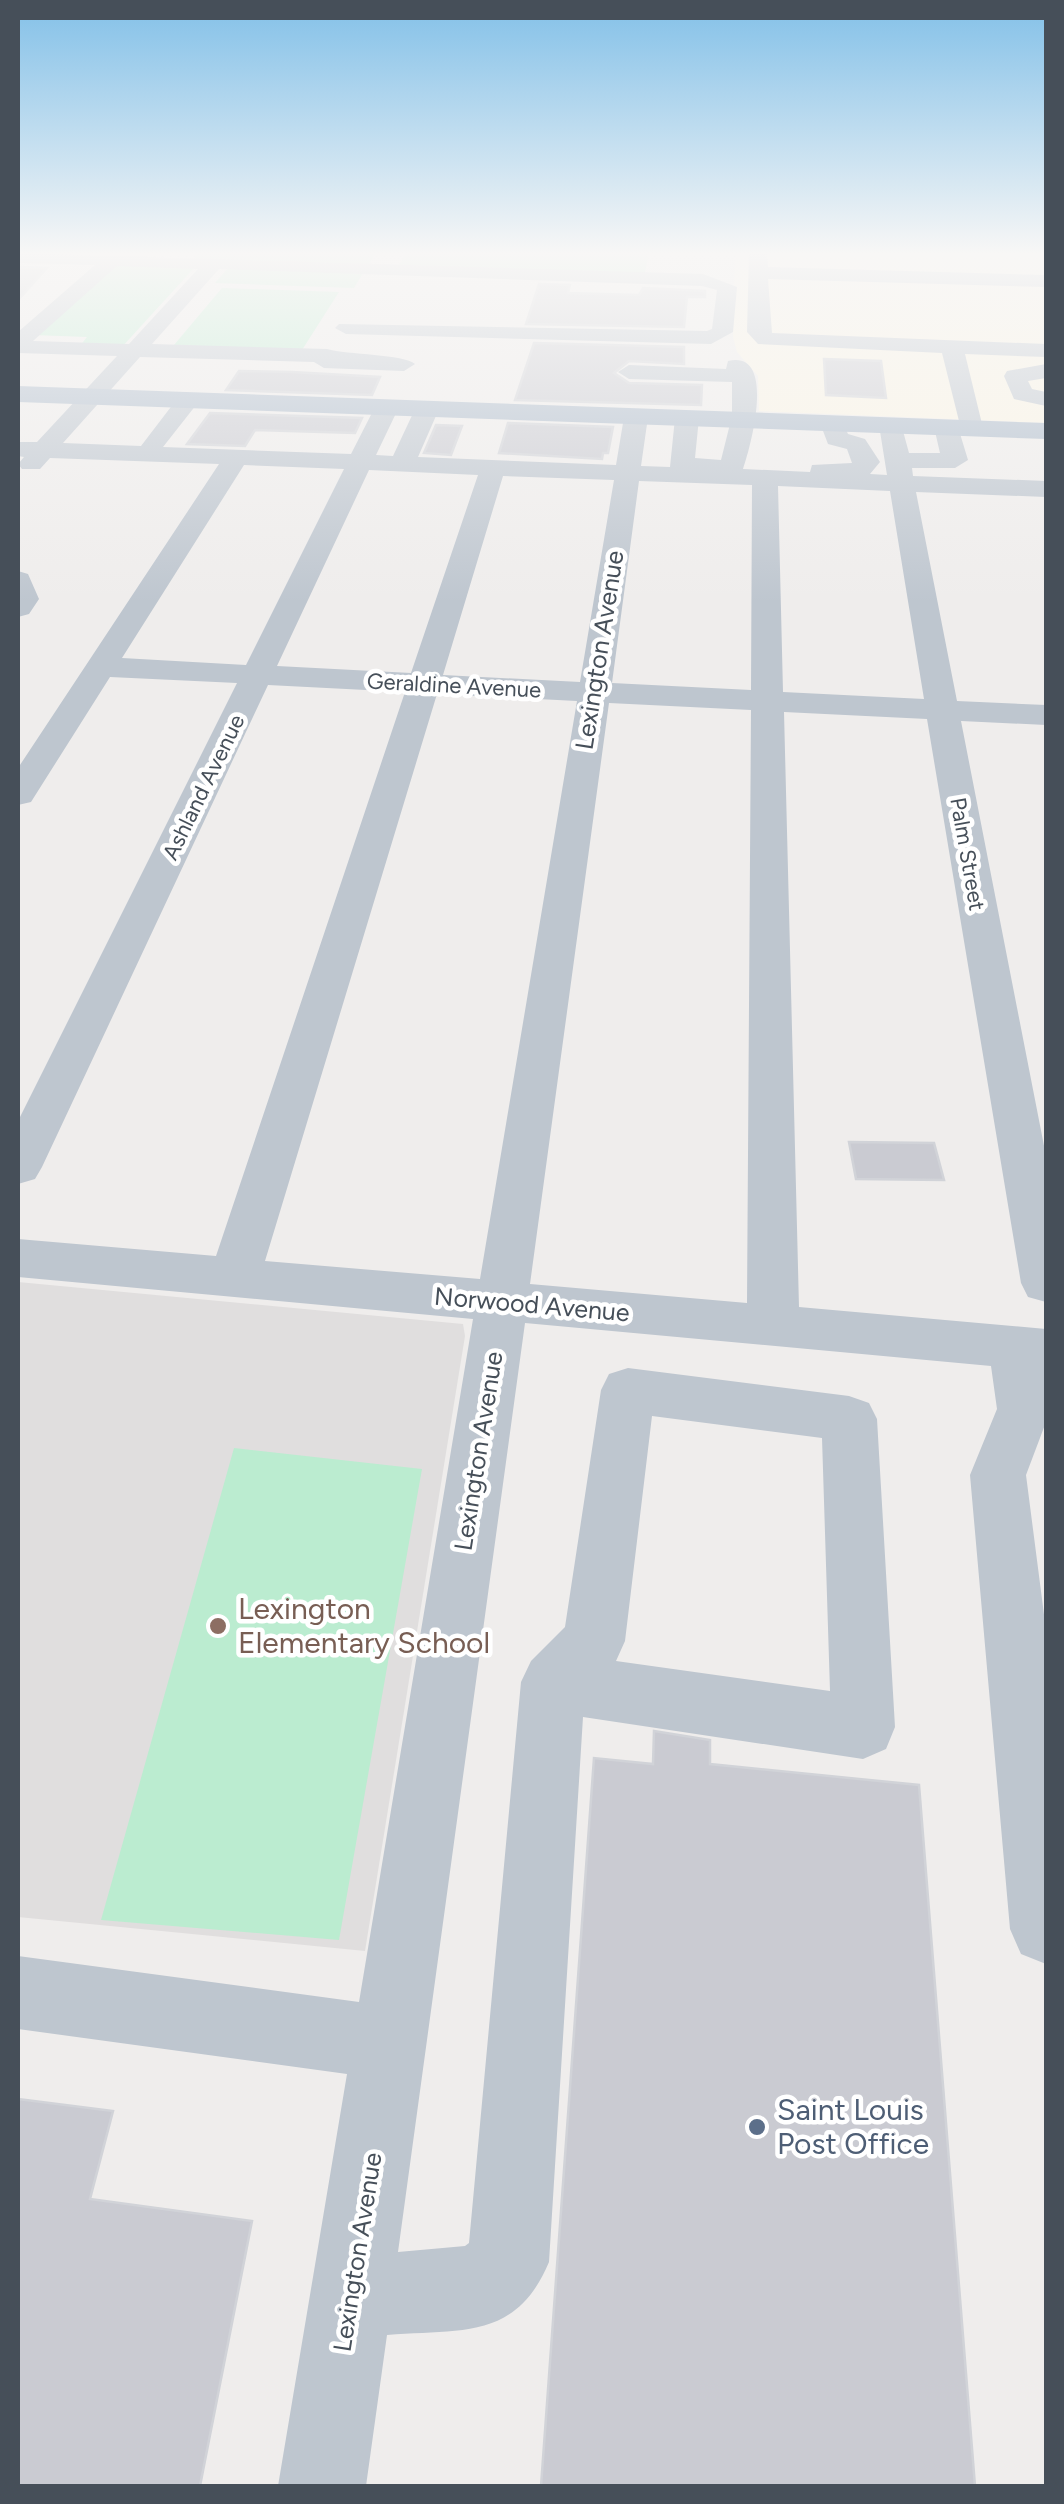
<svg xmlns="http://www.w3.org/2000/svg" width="1064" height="2504" font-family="Figtree,sans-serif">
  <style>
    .commercial { fill: #fbf5e5 }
    .education { fill: #e0dede }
    .green { fill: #bbecd0 }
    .building { fill: #cacbd2; stroke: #d1d3d8; stroke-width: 2.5 }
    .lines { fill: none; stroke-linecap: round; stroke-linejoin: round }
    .minor { fill: #bec6cf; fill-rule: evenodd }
    .major { fill: #adbbcb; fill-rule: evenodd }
    .education-dot { fill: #8d6e63; stroke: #fff; stroke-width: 4 }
    .service-dot { fill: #5c6f8a; stroke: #fff; stroke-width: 4 }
    .labels { text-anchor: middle; stroke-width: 9; stroke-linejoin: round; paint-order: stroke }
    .far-street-label { font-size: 22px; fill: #464f59; stroke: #fff }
    .street-label { font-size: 25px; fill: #464f59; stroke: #fff }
    .near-education-label { font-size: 30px; fill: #785e54; stroke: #fff; text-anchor: start }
    .near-service-label { font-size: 30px; fill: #4e5e75; stroke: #fff; text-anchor: start }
  </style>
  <rect width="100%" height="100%" fill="#efedec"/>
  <path class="commercial" d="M735,253H1046V423L759,411L758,376L737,352L733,337Z"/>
  <path class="education" d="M18,1282L463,1324L465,1336L365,1951L18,1917Z"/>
  <path class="green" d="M199,253H376L369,264L193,259Z
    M406,253H649L645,273L399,265Z
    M109,265L195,267L121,348L79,347L87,337L33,335Z
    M228,268L363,273L354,288L215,283Z
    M222,288L339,292L302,350L174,345Z
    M234,1448L422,1469L339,1940L101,1920Z"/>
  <path class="building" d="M18,267L47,268L18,300Z
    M539,284L570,285L568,293L639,295L643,288L705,291V297H687L684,327L526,324Z
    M534,343L684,347V364L629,361L614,373L629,383L702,385L701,405L515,400Z
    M824,359L881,361L886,398L826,395Z
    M239,371L292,372L380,377L372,395L226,390Z
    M210,413L362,418L355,433L255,430L245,446L187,444Z
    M508,423L613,427L608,453H603L602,459L499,453Z
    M436,425L462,426L451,455L424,453Z
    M849,1142L934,1143L944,1180L856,1179Z
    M654,1731L710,1740V1764L919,1785L975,2486H541L594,1758L653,1764Z
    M18,2099L113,2111L90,2199L252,2221L200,2486H18Z"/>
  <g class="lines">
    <path class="minor" d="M18,253L703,274L737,287L733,332L711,344L346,334L335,328L339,324L707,331L712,329L717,290L702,286L219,269L152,344L327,349C347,355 404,354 415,364L404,371L324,368L314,362L140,357L63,443L141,446L180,395L188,393L200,400L163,447L351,454L375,407L387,400L399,407L376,455L393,456L415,409L427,402L439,409L418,457L616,465L624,417L636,410L648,417L641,466L670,467L675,418L687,411L699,418L695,458L721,460L732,416V382L629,379L618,372L629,365L726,369L728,361C777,349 751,446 743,469L810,472L812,465L852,463L847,449L828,444L820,423L832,416L841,418L848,434L865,439L880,462L870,474L887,475L879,425L882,420H900L909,453H940L934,427L946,420L958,427L968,460L955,468H912L913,476L1046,481V497L916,492L957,701L1046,705V725L961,721L1046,1156V1302L1028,1297L1021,1283L927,719L784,712L799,1307L1046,1329V1422L1026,1475L1046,1630V1964L1021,1954L1010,1929L970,1475L997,1409L991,1366L525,1323L398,2252L465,2246L469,2243L521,1682L531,1661L565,1627L601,1390L609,1374L628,1368L849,1396L869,1403L877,1419L895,1727L886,1749L863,1759L583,1717L549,2262C516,2341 460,2329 387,2335L366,2486H278L347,2074L18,2029V1956L359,2002L473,1319L18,1277V1239L216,1256L405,692L268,685L42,1167L35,1179L18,1184V1121L237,683L110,677L31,802L18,805V768L219,464L50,458L40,469H22L18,464L24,457L18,456V442H37L117,356L18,353V332L95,265L18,263ZM117,266L198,269L129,344L33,341ZM244,465L344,469L246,665L122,658ZM369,470L478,475L411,673L277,666ZM503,476L614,480L580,682L443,675ZM639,481L752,485L751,690L612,683ZM778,486L890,491L924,699L783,692ZM437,694L577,701L480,1279L265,1261ZM609,703L751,710L747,1303L530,1284ZM652,1416L822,1438L830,1691L616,1661L625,1641Z
      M749,253H767L768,267L1046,275V287L768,279L772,333L1046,344V357L965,354L983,428L971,435L962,433L942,353L758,344L747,332Z
      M1046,364V378L1028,381L1032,389L1046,392V406L1014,399L1004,376L1007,371Z
      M18,571L28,574L39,599L29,614L18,617Z"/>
    <path class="major" d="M18,386L1046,423V439L18,402Z"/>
  </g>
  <linearGradient id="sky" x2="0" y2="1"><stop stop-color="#82c0e8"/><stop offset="0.42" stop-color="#f8f7f6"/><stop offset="1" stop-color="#f8f7f6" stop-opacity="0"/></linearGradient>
  <rect width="1064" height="603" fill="url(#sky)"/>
  <circle class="education-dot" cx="218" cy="1626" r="10"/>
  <circle class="service-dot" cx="757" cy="2127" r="10"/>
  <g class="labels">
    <g class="far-street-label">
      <text transform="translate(454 685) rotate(3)" y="8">Geraldine Avenue</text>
      <text transform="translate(203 787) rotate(-64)" y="8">Ashland Avenue</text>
      <text transform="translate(968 854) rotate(80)" y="8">Palm Street</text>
    </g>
    <g class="street-label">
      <text transform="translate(599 650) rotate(-81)" y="9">Lexington Avenue</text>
      <text transform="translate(532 1304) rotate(5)" y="9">Norwood Avenue</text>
      <text transform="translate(478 1451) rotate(-81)" y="9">Lexington Avenue</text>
      <text transform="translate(357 2252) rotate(-81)" y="9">Lexington Avenue</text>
    </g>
    <g class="near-education-label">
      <text x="238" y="1619">Lexington<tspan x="238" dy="34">Elementary School</tspan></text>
    </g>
    <g class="near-service-label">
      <text x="777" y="2120">Saint Louis<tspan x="777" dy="34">Post Office</tspan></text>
    </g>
  </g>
  <rect width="1064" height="2504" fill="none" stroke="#464f59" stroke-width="40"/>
</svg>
